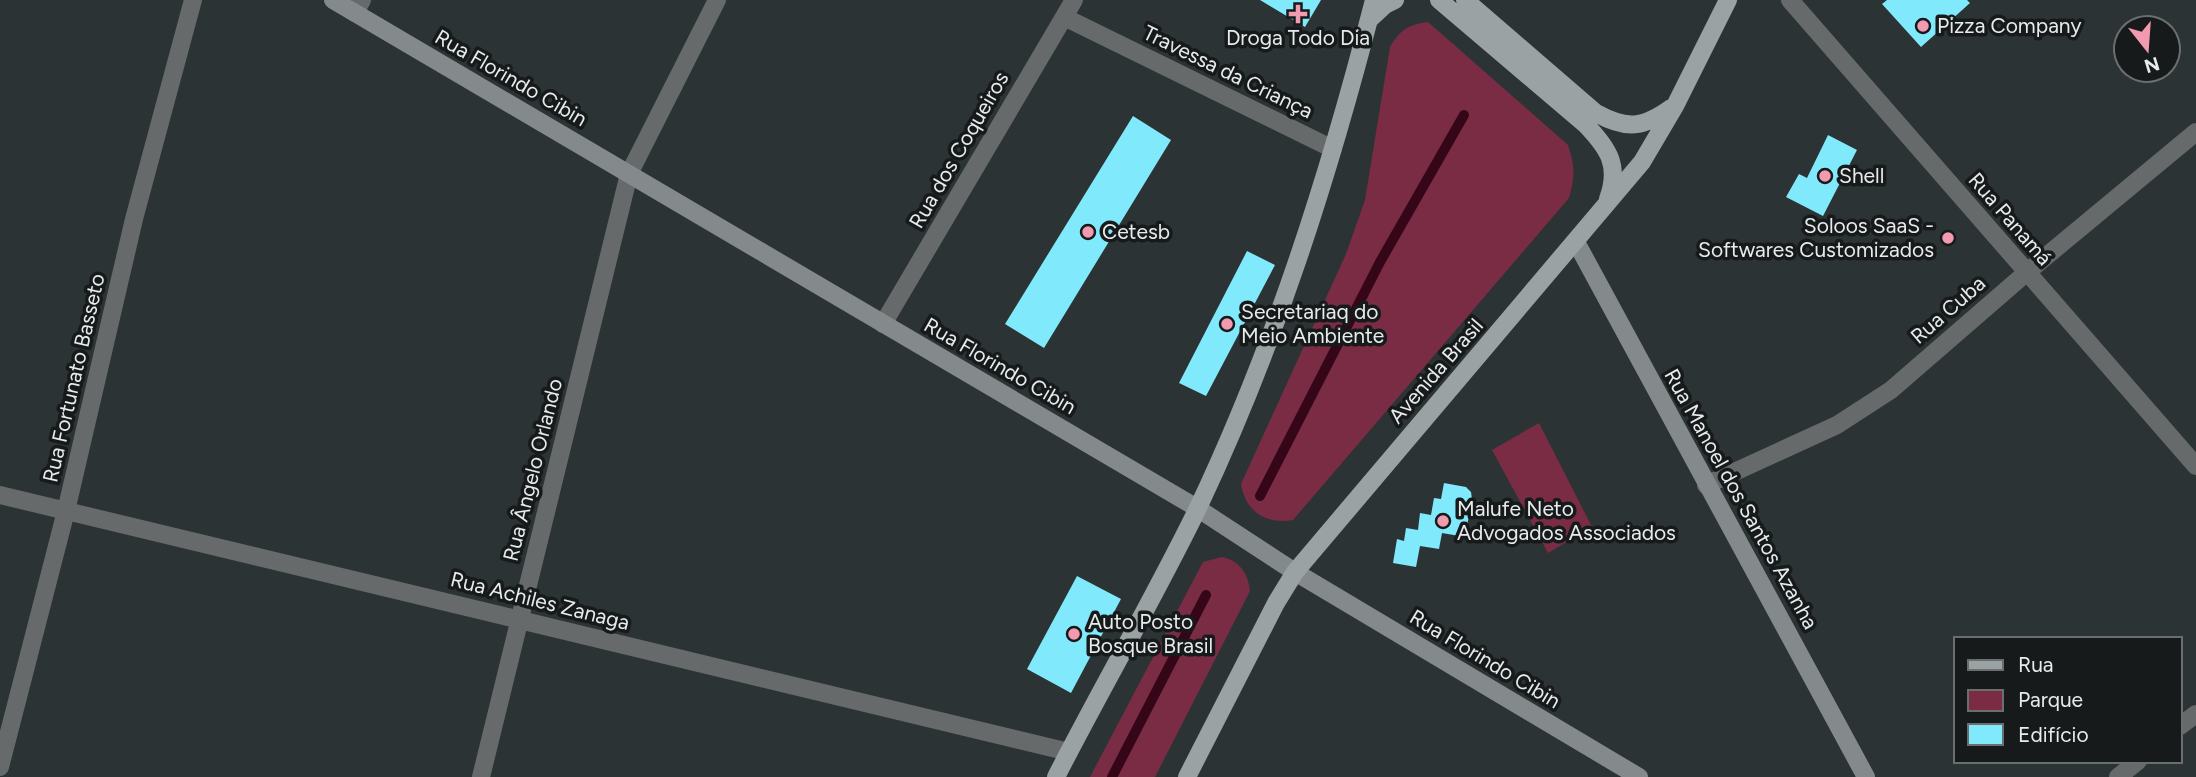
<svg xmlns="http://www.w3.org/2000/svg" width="2196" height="777" font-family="Figtree,sans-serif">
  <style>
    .green { fill: #7a2c45 }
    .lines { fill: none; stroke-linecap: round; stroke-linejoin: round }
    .stream { stroke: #350617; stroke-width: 10 }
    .building { fill: #80e9fb }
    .minor { stroke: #676a6b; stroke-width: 18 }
    .secondary { stroke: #848a8b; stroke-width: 18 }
    .primary { stroke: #9ba2a4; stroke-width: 18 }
    .poi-dot { fill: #f29ab0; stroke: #171a1b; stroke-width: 2.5 }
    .labels { text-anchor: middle; stroke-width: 7; stroke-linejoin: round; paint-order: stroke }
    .poi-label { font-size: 21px; fill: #e7ebec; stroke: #171a1b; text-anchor: start }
    .street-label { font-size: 21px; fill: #e7ebec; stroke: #171a1b }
  </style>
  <rect width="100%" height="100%" fill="#2c3334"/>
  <path class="green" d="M1428,22L1568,145C1575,165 1575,178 1569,198L1293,520C1266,525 1245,511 1241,484L1346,254L1365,200L1390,47C1399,31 1409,24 1428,22Z
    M1539,423L1592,527L1548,553L1492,450Z
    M1222,557C1240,561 1248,573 1250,591L1155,777H1090L1203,562Z"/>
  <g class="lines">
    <path class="stream" d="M1260,496L1380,262L1464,115
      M1112,777L1206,595"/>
  </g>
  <path class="building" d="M1260,0H1321L1305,27Z
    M1887,0H1967L1970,3L1921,47L1882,4Z
    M1133,116L1171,140L1044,348L1005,324Z
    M1828,135L1857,150L1823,216L1786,197L1799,174L1807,178Z
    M1247,251L1275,265L1206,396L1179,383Z
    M1444,483L1466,487L1471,492L1472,499L1465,537L1442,533L1439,549L1420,546L1416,567L1393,563L1397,539L1404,541L1406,528L1418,530L1420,513L1431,515L1434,498L1441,499Z
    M1077,576L1121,599L1071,693L1027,669Z"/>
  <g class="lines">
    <path class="minor" d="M1790,0L2196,466
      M355,13L362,0
      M1064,17L1333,149
      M883,324L1074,0
      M1706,485L1837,425L1891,390L2026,273L2196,132
      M0,495L1069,752
      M2180,726L2196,714
      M0,767L66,511L134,219L193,0
      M481,777L629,174L717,0
      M2118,777L2138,761"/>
    <path class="secondary" d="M333,0L1197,508L1295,572L1639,777
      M1576,242L1866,777"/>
    <path class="primary" d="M1439,0L1586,125C1609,149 1620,166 1608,199
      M1465,0L1596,113C1627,130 1643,128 1671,108
      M1370,19L1385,5L1395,0
      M1056,777C1102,687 1153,600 1197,510C1275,346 1329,175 1374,0
      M1187,777L1276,603L1295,572L1642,162L1675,106L1728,0"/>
  </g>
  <g class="poi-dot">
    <path d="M1294.5 3.5h7v7h7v7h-7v7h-7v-7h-7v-7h7z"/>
    <circle cx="1923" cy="26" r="7"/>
    <circle cx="1825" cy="176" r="7"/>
    <circle cx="1088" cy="232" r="7"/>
    <circle cx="1948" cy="238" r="7"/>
    <circle cx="1227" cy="324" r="7"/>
    <circle cx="1443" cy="521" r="7"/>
    <circle cx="1074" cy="634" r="7"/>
  </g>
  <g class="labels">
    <g class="poi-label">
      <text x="1937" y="33">Pizza Company</text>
      <text x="1298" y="45" text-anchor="middle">Droga Todo Dia</text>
      <text x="1839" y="183">Shell</text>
      <text x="1934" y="233" text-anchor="end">Soloos SaaS -<tspan x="1934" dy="24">Softwares Customizados</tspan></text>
      <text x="1102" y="239">Cetesb</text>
      <text x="1241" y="319">Secretariaq do<tspan x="1241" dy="24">Meio Ambiente</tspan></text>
      <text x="1457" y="516">Malufe Neto<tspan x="1457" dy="24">Advogados Associados</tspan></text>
      <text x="1088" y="629">Auto Posto<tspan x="1088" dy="24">Bosque Brasil</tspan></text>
    </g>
    <g class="street-label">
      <text transform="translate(1228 72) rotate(26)" y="7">Travessa da Criança</text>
      <text transform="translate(511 78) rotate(30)" y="7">Rua Florindo Cibin</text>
      <text transform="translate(959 150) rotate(-60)" y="7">Rua dos Coqueiros</text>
      <text transform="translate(2010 219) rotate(49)" y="7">Rua Panamá</text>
      <text transform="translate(1948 310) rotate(-41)" y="7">Rua Cuba</text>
      <text transform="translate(1000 366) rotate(30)" y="7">Rua Florindo Cibin</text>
      <text transform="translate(1436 371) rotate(-49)" y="7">Avenida Brasil</text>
      <text transform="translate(74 378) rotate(-77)" y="7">Rua Fortunato Basseto</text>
      <text transform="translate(533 470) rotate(-76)" y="7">Rua Ângelo Orlando</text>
      <text transform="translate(1741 499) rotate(61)" y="7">Rua Manoel dos Santos Azanha</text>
      <text transform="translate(540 601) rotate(14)" y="7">Rua Achiles Zanaga</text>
      <text transform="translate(1485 659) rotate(31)" y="7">Rua Florindo Cibin</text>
    </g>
  </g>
  <rect x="1954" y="637" width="228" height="126" fill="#171a1b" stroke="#6a6e6f" stroke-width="2"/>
  <rect x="1968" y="660" width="35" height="10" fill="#9ba2a4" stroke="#6a6e6f" stroke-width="2"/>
  <text x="2018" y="672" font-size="21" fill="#e7ebec">Rua</text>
  <rect x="1968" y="690" width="35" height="21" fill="#7a2c45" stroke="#6a6e6f" stroke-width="2"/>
  <text x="2018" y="707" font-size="21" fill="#e7ebec">Parque</text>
  <rect x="1968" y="724" width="35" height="21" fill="#80e9fb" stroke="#6a6e6f" stroke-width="2"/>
  <text x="2018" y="742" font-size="21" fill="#e7ebec">Edifício</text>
  <g transform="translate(2147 49) rotate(163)"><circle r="33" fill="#171a1b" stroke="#6a6e6f" stroke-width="2"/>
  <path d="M0-5L12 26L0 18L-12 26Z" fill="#f29ab0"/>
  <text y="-10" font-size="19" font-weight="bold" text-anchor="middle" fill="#e7ebec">N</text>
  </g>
</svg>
